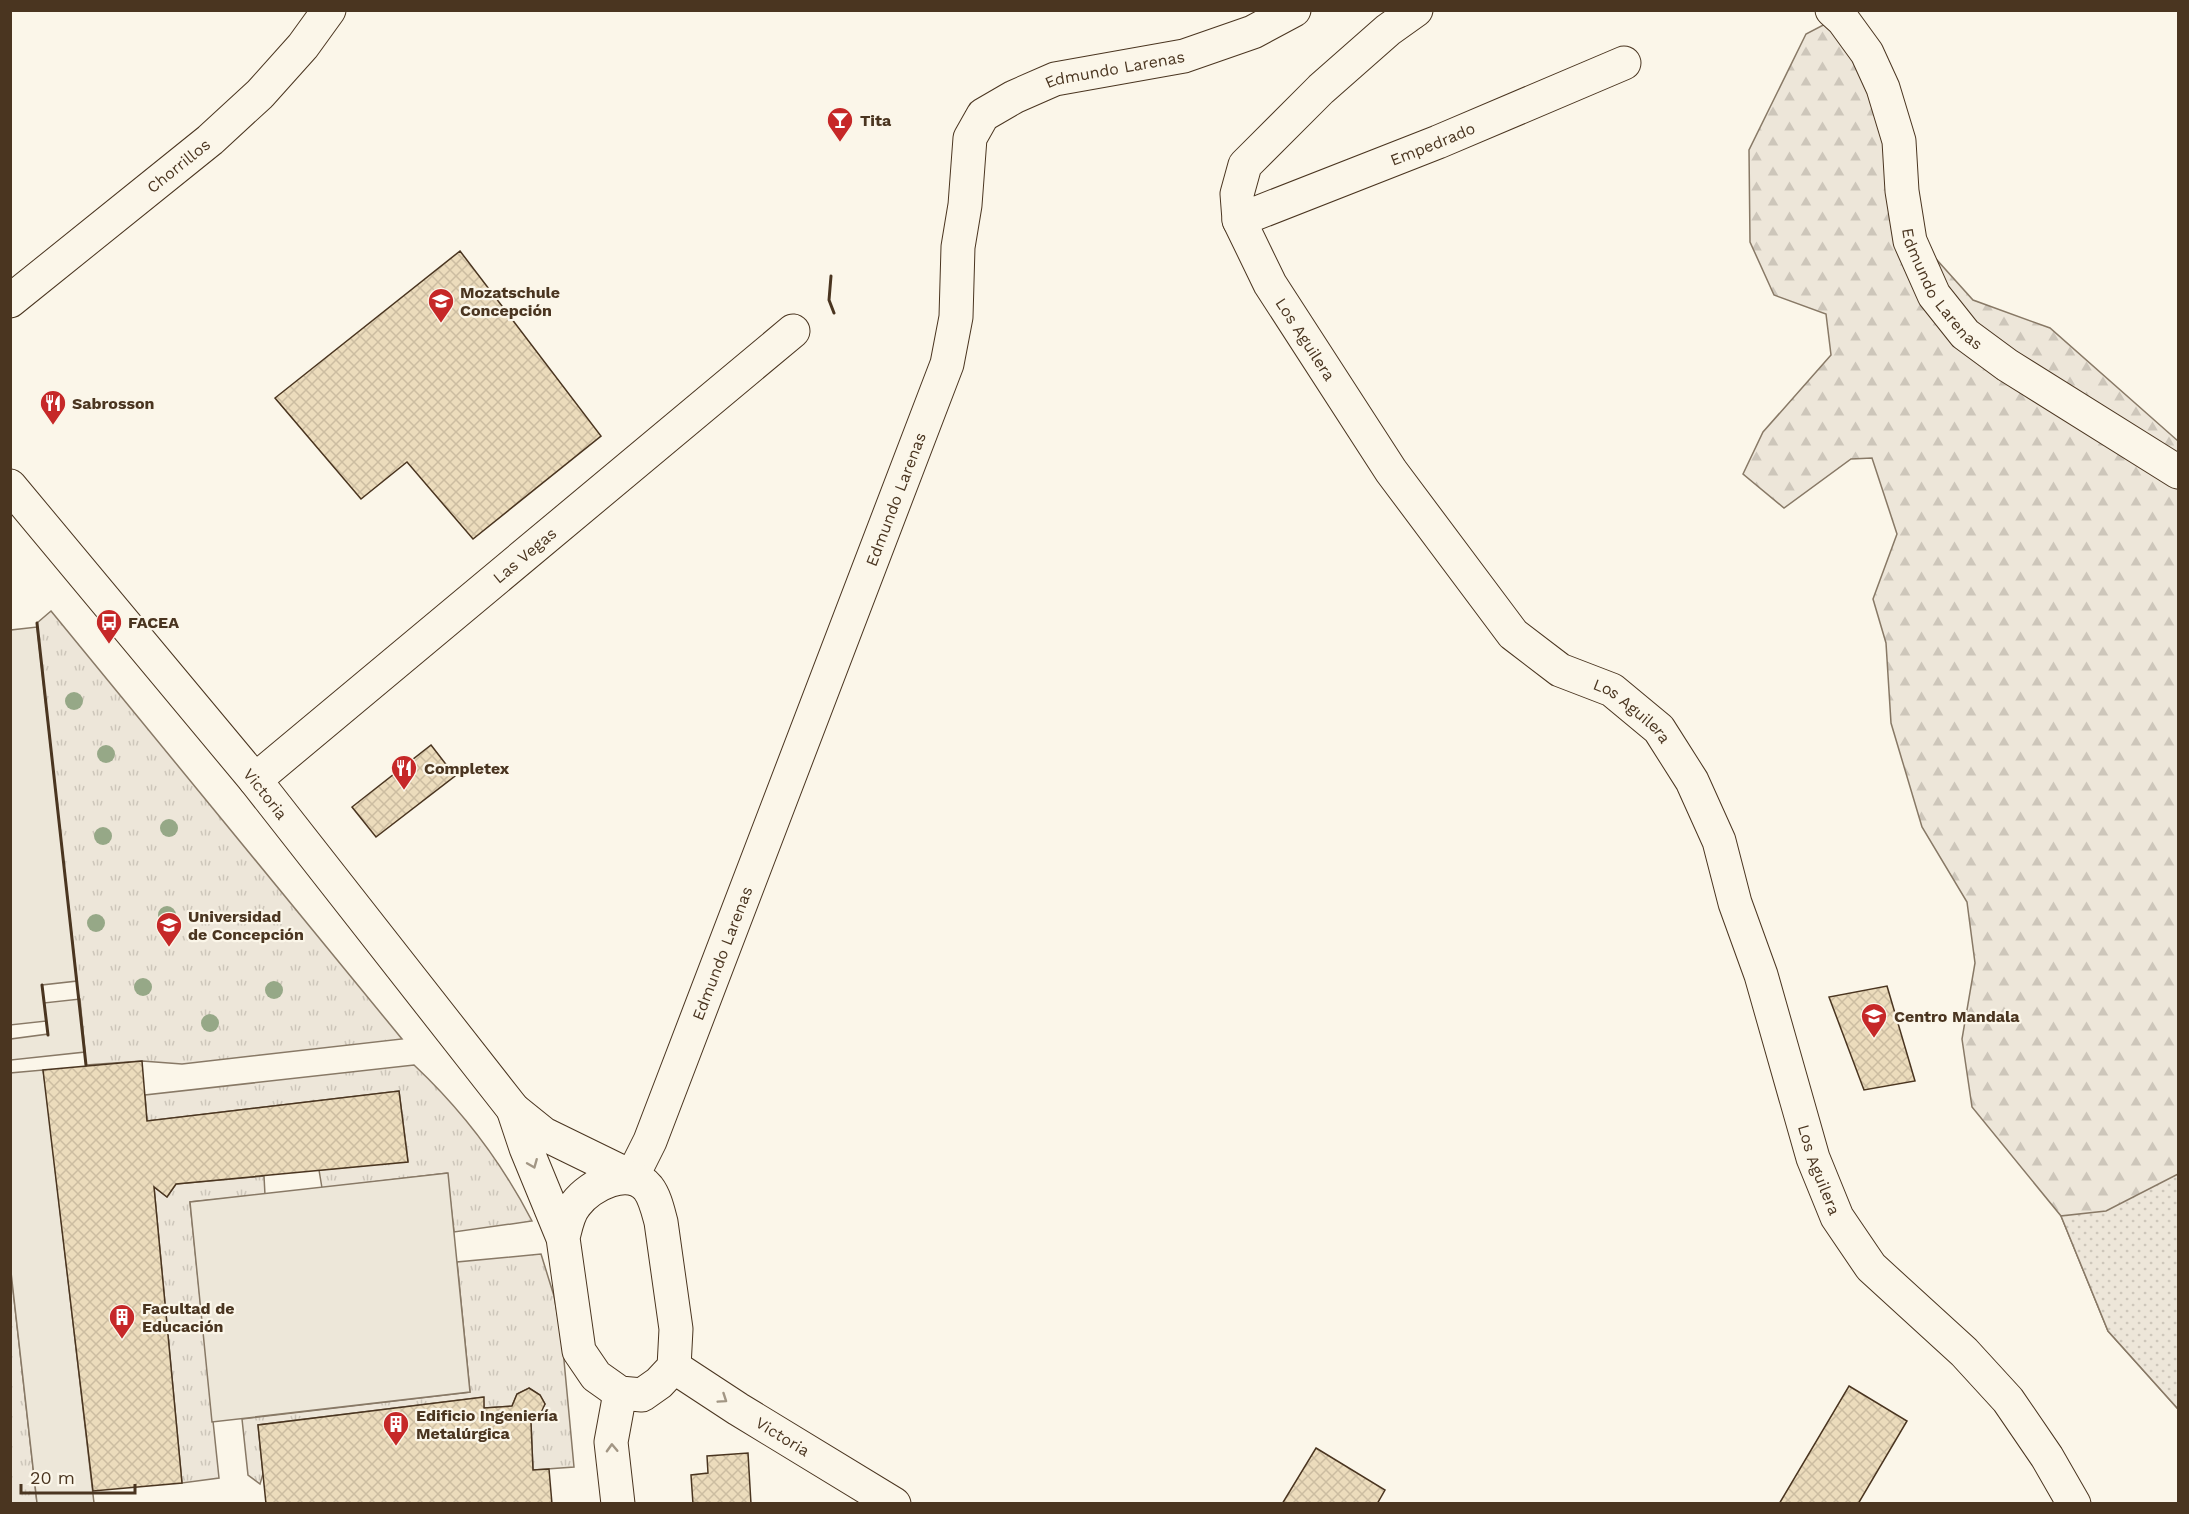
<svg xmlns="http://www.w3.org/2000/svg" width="2189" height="1514" font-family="'Work Sans',sans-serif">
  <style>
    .grass { fill: url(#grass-tufts); stroke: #887966; stroke-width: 1.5 }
    .forest { fill: url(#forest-firs); stroke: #887966; stroke-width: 1.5 }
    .park { fill: url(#park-dots); stroke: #887966; stroke-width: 1.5 }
    .parking { fill: #ede7d9; stroke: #887966; stroke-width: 1.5 }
    .building { fill: url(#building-cross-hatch); stroke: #4a3520; stroke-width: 1.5 }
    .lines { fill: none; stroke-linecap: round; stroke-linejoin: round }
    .minor-casing { stroke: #4a3520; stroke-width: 35 }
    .minor { stroke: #fbf6e9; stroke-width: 33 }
    .wall { stroke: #4a3520; stroke-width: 3 }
    .tree { fill: #96a887 }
    .oneway { stroke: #a29684 }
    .labels { text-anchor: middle; stroke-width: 4.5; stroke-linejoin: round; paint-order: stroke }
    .street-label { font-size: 16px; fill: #4a3520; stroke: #fbf6e9 }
    .poi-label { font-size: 16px; font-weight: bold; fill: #4a3520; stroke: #fbf6e9; text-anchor: start }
  </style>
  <defs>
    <pattern id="grass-tufts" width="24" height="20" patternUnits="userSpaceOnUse" patternTransform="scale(1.5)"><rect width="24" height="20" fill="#ede6d9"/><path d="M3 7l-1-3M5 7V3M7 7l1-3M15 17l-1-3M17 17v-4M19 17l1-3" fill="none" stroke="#cdc6ba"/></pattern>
    <pattern id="forest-firs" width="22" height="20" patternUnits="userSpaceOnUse" patternTransform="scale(1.5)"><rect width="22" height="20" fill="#ede6d9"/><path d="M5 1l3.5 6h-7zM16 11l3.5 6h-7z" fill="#cdc6ba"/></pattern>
    <pattern id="park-dots" width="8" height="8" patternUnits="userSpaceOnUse" patternTransform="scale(1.5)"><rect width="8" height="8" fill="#ede6d9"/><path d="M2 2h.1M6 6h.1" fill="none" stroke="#cdc6ba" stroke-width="1.8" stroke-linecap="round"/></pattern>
    <pattern id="building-cross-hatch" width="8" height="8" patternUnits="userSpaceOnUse" patternTransform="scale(1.5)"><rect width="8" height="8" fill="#ecdcbc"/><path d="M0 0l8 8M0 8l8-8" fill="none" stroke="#ccbda1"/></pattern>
  </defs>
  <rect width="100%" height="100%" fill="#fbf6e9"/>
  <path class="grass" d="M51,611L402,1039L182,1064L142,1061L86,1065L37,623Z
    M414,1065C462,1110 502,1163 532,1221L454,1232L447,1173L322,1188L319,1170L408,1161L399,1091L147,1121L145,1095Z
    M264,1176L265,1195L190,1202L219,1478L182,1483L154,1187L167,1197L176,1184Z
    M541,1254L554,1296L562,1339L574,1467L533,1470L531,1423L545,1404L540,1395L529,1388L517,1394L512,1406L484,1408L483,1397L258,1425L263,1474L260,1484L248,1475L242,1419L470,1392L457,1262Z
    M11,1272L37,1503H11Z"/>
  <path class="forest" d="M1850,11L1928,250L1973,300L2050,328L2178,441V1409L2108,1331L2061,1216L1972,1107L1962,1039L1975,963L1967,902L1922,827L1891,723L1886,643L1873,599L1897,534L1872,458L1851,459L1784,508L1743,474L1763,432L1831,355L1826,314L1774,295L1750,242L1749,150L1806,34Z"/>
  <path class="park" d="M2178,1174V1409L2108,1331L2061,1216L2106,1211Z"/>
  <path class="parking" d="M37,627L77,981L42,985L44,1003L80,999L85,1052L11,1060V1039L48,1034L46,1021L10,1025L11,630Z
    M43,1070L46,1090L94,1503H37L11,1272L10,1073Z
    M448,1173L470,1392L212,1422L190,1202Z"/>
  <path class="building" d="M460,251L601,436L473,539L407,462L361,499L275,398Z
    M431,745L455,776L376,837L352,807Z
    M1887,986L1915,1081L1864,1090L1829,997Z
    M142,1061L147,1121L399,1091L408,1162L176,1184L167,1197L154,1187L182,1483L93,1491L43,1070Z
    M1849,1386L1907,1421L1858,1504H1779Z
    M529,1388L540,1395L545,1404L540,1415L531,1423L533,1470L549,1469L552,1504H266L258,1425L484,1397V1408L512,1406L517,1394Z
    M1316,1448L1385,1490L1377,1504H1282Z
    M748,1453L751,1504H693L691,1475L708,1473L707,1456Z"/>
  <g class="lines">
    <g class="minor-casing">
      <g id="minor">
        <path id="s1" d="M1416,10L1388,30L1321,89L1245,165L1237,194L1239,220L1270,284L1391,471L1513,634L1560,670L1612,690L1659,729L1692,781L1719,841L1735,903L1761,975L1813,1158L1837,1217L1871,1267L1964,1352L2008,1400L2047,1457L2074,1504"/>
        <path id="s2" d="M1832,10L1843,20L1867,53L1883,88L1899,141L1902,191L1910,241L1934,295L1965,334L2007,365L2178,472"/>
        <path id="s3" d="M1239,220L1438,142L1624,63"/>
        <path id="s4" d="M10,301L210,140L260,94L303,46L329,10"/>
        <path id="s5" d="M10,486L255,780L513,1109L544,1134L632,1177L650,1141L947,364L956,317L958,247L965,205L970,138L983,115L1014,97L1055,79L1184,56L1253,32L1294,10"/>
        <path id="s6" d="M255,780L793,331"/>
        <path d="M513,1109L526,1148L563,1238L579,1351L596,1376L620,1393L642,1395L659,1383L674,1367L676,1329L661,1222C658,1211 655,1197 648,1188C629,1165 590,1185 576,1204C568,1213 566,1226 563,1238"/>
        <path id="s7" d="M674,1367L738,1409L894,1504"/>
        <path d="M618,1504L611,1442L620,1393"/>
      </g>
    </g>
    <use href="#minor" class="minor"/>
    <path class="wall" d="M831,276L829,300L834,313
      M37,623L86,1065
      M42,985L48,1035"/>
  </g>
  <g class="tree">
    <circle cx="74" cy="701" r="9"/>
    <circle cx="106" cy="754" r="9"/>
    <circle cx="169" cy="828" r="9"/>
    <circle cx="103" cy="836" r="9"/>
    <circle cx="167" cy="915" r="9"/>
    <circle cx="96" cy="923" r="9"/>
    <circle cx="143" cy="987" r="9"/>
    <circle cx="274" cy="990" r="9"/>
    <circle cx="210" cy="1023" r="9"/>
  </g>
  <defs><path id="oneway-chevron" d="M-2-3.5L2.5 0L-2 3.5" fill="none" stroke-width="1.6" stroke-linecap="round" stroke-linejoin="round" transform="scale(1.5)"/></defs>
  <g class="oneway">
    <use href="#oneway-chevron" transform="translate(533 1164) rotate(68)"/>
    <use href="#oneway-chevron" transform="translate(723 1399) rotate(34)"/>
    <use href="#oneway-chevron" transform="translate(612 1448) rotate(-92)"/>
  </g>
  <defs>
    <g id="bar-pin" transform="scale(1.35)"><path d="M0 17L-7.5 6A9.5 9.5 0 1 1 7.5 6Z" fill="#c62828" stroke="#fbf6e9"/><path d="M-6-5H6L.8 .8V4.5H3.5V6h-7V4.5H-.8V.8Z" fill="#fff"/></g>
    <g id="school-pin" transform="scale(1.35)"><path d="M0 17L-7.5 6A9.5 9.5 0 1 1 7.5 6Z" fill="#c62828" stroke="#fbf6e9"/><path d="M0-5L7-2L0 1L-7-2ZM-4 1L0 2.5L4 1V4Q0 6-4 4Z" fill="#fff"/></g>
    <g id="restaurant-pin" transform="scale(1.35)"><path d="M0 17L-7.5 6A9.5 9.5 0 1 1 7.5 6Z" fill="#c62828" stroke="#fbf6e9"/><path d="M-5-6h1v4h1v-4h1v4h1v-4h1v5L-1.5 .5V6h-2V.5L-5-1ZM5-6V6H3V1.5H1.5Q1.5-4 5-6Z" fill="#fff"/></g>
    <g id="bus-pin" transform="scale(1.35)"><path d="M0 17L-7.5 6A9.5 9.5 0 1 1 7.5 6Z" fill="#c62828" stroke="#fbf6e9"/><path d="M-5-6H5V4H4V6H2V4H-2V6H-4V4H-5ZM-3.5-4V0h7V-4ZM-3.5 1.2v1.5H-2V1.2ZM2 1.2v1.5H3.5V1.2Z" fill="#fff"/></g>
    <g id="university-pin" transform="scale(1.35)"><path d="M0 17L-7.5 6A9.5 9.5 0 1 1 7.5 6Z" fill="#c62828" stroke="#fbf6e9"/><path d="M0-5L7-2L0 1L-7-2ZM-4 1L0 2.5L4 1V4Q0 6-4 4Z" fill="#fff"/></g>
    <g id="building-pin" transform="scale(1.35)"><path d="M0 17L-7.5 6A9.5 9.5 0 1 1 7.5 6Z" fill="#c62828" stroke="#fbf6e9"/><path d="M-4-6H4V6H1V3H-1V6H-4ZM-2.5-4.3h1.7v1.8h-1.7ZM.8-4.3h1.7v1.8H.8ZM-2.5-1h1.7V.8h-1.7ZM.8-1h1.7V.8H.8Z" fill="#fff"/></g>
  </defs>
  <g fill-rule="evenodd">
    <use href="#bar-pin" x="840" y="120"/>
    <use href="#school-pin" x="441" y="301"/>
    <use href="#restaurant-pin" x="53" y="403"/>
    <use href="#bus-pin" x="109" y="622"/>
    <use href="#restaurant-pin" x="404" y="768"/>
    <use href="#university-pin" x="169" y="925"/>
    <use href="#university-pin" x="1874" y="1016"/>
    <use href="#building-pin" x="122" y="1317"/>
    <use href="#building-pin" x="396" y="1424"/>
  </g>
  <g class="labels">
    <g class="street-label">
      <text dy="6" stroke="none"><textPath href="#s5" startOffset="2206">Edmundo Larenas</textPath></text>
      <text dy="6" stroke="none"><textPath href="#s3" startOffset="208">Empedrado</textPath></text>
      <text dy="6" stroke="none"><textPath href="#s4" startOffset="216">Chorrillos</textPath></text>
      <text dy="6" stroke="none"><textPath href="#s2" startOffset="308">Edmundo Larenas</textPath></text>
      <text dy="6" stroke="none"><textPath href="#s1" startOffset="424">Los Aguilera</textPath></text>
      <text dy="6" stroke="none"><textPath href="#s5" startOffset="1666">Edmundo Larenas</textPath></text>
      <text dy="6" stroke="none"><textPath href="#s6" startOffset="351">Las Vegas</textPath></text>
      <text dy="6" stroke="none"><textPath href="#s1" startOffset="928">Los Aguilera</textPath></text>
      <text dy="6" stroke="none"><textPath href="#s5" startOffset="400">Victoria</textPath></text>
      <text dy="6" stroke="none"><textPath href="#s5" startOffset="1180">Edmundo Larenas</textPath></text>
      <text dy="6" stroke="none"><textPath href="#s1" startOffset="1432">Los Aguilera</textPath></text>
      <text dy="6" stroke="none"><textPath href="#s7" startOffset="129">Victoria</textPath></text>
    </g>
    <g class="poi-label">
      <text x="860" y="126">Tita</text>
      <text x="460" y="298">Mozatschule<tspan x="460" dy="18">Concepción</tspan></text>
      <text x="72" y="409">Sabrosson</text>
      <text x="128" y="628">FACEA</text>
      <text x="424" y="774">Completex</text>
      <text x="188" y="922">Universidad<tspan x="188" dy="18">de Concepción</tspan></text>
      <text x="1894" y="1022">Centro Mandala</text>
      <text x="142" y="1314">Facultad de<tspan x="142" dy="18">Educación</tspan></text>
      <text x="416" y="1421">Edificio Ingeniería<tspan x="416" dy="18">Metalúrgica</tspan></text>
    </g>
  </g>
  <rect width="2189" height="1514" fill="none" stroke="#4a3520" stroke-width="24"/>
  <path d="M21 1484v9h114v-9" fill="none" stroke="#4a3520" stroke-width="3"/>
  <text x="30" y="1484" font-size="18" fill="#4a3520" stroke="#fbf6e9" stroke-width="4.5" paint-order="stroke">20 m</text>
</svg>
